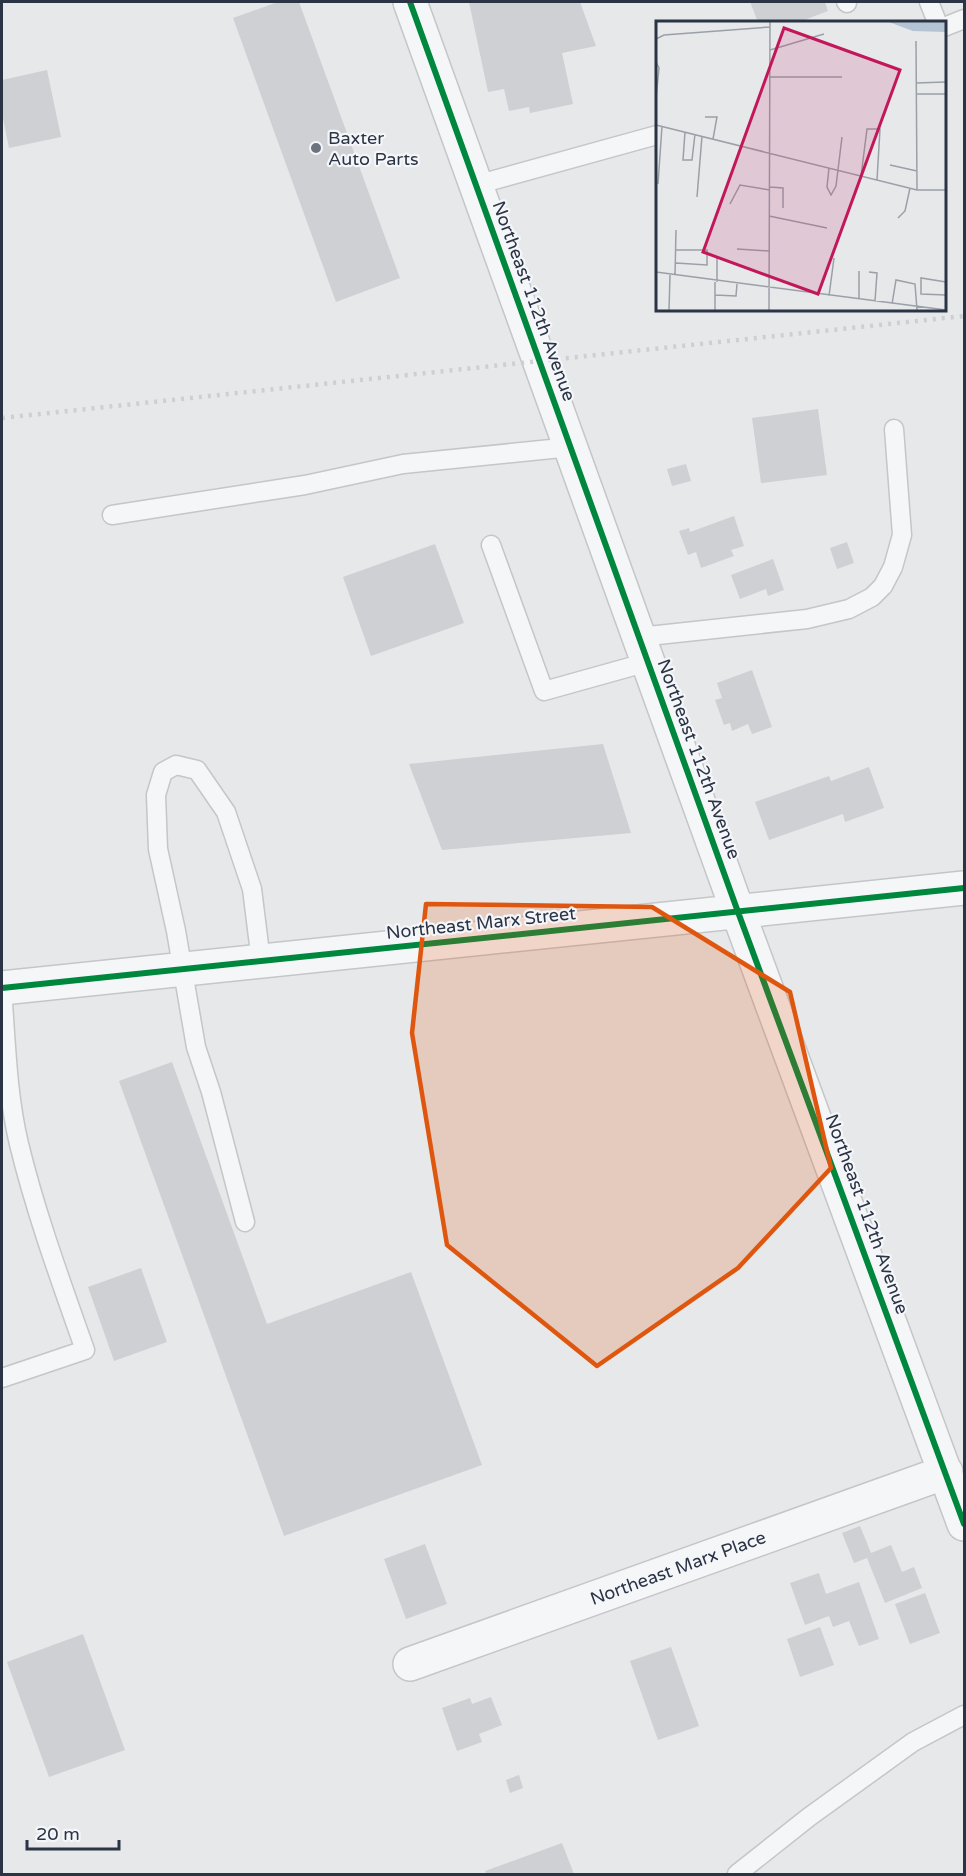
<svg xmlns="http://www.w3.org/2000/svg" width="966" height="1876" font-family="'Varela Round',sans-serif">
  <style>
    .building { fill: #ced0d3 }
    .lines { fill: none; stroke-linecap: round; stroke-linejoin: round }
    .service-casing { stroke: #c4c6c8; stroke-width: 21 }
    .minor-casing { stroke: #c4c6c8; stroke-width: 36 }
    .service { stroke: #f5f6f7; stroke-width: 18 }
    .minor { stroke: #f5f6f7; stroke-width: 33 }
    .rail { stroke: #cecfd2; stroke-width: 4.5; stroke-dasharray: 3 6; stroke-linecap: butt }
    .cycleway-casing { stroke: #f4f6f9; stroke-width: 10 }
    .cycleway { stroke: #00873e; stroke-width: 6 }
    .marked { fill: #df570f; fill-opacity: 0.2; stroke: #df570f; stroke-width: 4.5; stroke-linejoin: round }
    .poi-dot { fill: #6c737f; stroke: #f4f6f9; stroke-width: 2 }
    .labels { text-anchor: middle; stroke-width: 4.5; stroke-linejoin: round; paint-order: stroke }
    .poi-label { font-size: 18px; fill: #2b3445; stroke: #f4f6f9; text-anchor: start }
    .street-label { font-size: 18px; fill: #2b3445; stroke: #f4f6f9 }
    .inset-road { fill: none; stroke: #9ba0a8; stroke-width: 1.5 }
    .view { fill: #c2185b; fill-opacity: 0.15; stroke: #c2185b; stroke-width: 3 }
    .inset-edge { fill: none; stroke: #2b3445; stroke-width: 3 }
  </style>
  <rect width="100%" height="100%" fill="#e6e8ea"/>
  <path class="building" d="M278,2H299L400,278L336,302L233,18Z
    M469,2H580L596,46L562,53L573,104L530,113L529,107L509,111L504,89L488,92Z
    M750,2H825L828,11L799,22H758Z
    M47,70L61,137L9,148L2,113V80Z
    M818,409L827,475L761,483L752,418Z
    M686,464L691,481L672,486L667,469Z
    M734,516L744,546L731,550L734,556L701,568L696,552L688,555L679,531L689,528L690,532Z
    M847,542L854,563L837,569L830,548Z
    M435,544L464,623L371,656L343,577Z
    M773,559L784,590L768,596L766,589L740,599L731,575Z
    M752,670L772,727L752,734L748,724L732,731L730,723L724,725L715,700L722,698L717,683Z
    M603,744L631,833L442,850L409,764Z
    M869,767L884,808L845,822L843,814L769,840L755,802L829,776L831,781Z
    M172,1062L267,1324L411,1272L482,1465L284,1536L119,1081Z
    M141,1268L167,1342L114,1361L88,1287Z
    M860,1526L871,1553L891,1545L902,1572L914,1567L922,1588L885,1603L867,1558L854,1563L842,1533Z
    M425,1544L447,1604L406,1619L384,1559Z
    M819,1573L826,1594L859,1582L879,1639L859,1646L849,1621L833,1627L829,1616L805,1625L790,1583Z
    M925,1593L940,1633L910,1644L895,1604Z
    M820,1627L834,1665L800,1677L787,1639Z
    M83,1634L125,1750L49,1777L7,1662Z
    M671,1647L699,1726L658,1740L630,1661Z
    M491,1697L502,1725L479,1734L482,1742L457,1751L442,1708L470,1698L472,1704Z
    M519,1775L523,1788L510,1793L506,1780Z
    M562,1843L574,1874H486L485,1871Z"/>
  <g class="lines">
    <g class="service-casing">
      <path id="service" d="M846,2L847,3
        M929,2L937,22
        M944,27L964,19
        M476,185L657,135
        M112,515L305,485L403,464L571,447
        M491,545L544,691L648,662
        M639,637L807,619L849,609L872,597L883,586L893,567L902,535L894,429
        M2,989C6,1040 7,1094 19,1144C36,1214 61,1282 85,1350L2,1378
        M245,1222L211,1092L196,1047L176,931L158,849L156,795L163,772L176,765L197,770L226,812L252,889L261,961
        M737,1874L809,1817L913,1742L964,1715"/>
    </g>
    <g class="minor-casing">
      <path id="minor" d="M410,2L738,912L964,1524
        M2,988L964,888
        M410,1664L946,1472"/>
    </g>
    <use href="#service" class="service"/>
    <use href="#minor" class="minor"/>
    <path class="rail" d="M2,418L964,316"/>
    <g class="cycleway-casing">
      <path id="cycleway" d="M410,2L738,912L964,1524
        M2,988L964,888"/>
    </g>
    <use href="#cycleway" class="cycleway"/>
  </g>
  <path class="marked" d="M426,904L652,907L790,992L831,1168L738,1268L597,1366L447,1245L412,1033Z"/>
  <circle class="poi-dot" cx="316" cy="148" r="6"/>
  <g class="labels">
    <g class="poi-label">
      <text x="328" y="144">Baxter<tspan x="328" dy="21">Auto Parts</tspan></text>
    </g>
    <g class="street-label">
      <text transform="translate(534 301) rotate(70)" y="6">Northeast 112th Avenue</text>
      <text transform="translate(699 759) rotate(70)" y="6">Northeast 112th Avenue</text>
      <text transform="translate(481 923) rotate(-6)" y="6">Northeast Marx Street</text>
      <text transform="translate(867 1214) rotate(70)" y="6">Northeast 112th Avenue</text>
      <text transform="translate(678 1568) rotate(-20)" y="6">Northeast Marx Place</text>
    </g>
  </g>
  <g transform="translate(656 21)">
    <rect width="290" height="290" fill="#e6e8ea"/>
    <path d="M230,0H289V11L257,10Z" fill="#b4c4d5"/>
    <path class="inset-road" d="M0,18L8,14L114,6M260,20L261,169M114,29L168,13M0,41L3,47L0,77M113,56H186M260,62L290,61M260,73H290M49,96H61L57,118M0,104L261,169H290M29,111L27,139H36L39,113M234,144L261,150M173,147L171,166L175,174L180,165L186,116M205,155L211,108H224L221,159M2,163L6,105M114,166L127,167V187M41,176L46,115M74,183L84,164L114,169M113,195L171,207M242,197L249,190L254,167M81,228L113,230M20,242L51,244V229H20M0,251L290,289M213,251L221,252L219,280M19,255L20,209M61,261V236M290,261L265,257V273L290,274M59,274L80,275L81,263M173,275L178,237M203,278V250M236,283L240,259L259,263L261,289M13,289L14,254M59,289V261M113,289L114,0"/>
    <path class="view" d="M128,7L244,49L162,273L47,231Z"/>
    <rect width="290" height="290" class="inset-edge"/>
  </g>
  <rect width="966" height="1876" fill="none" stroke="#2b3445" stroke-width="6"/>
  <path d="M27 1840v9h92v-9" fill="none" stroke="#2b3445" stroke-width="3"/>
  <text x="36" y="1840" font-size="18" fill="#2b3445" stroke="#f4f6f9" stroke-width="4.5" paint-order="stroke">20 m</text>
</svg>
